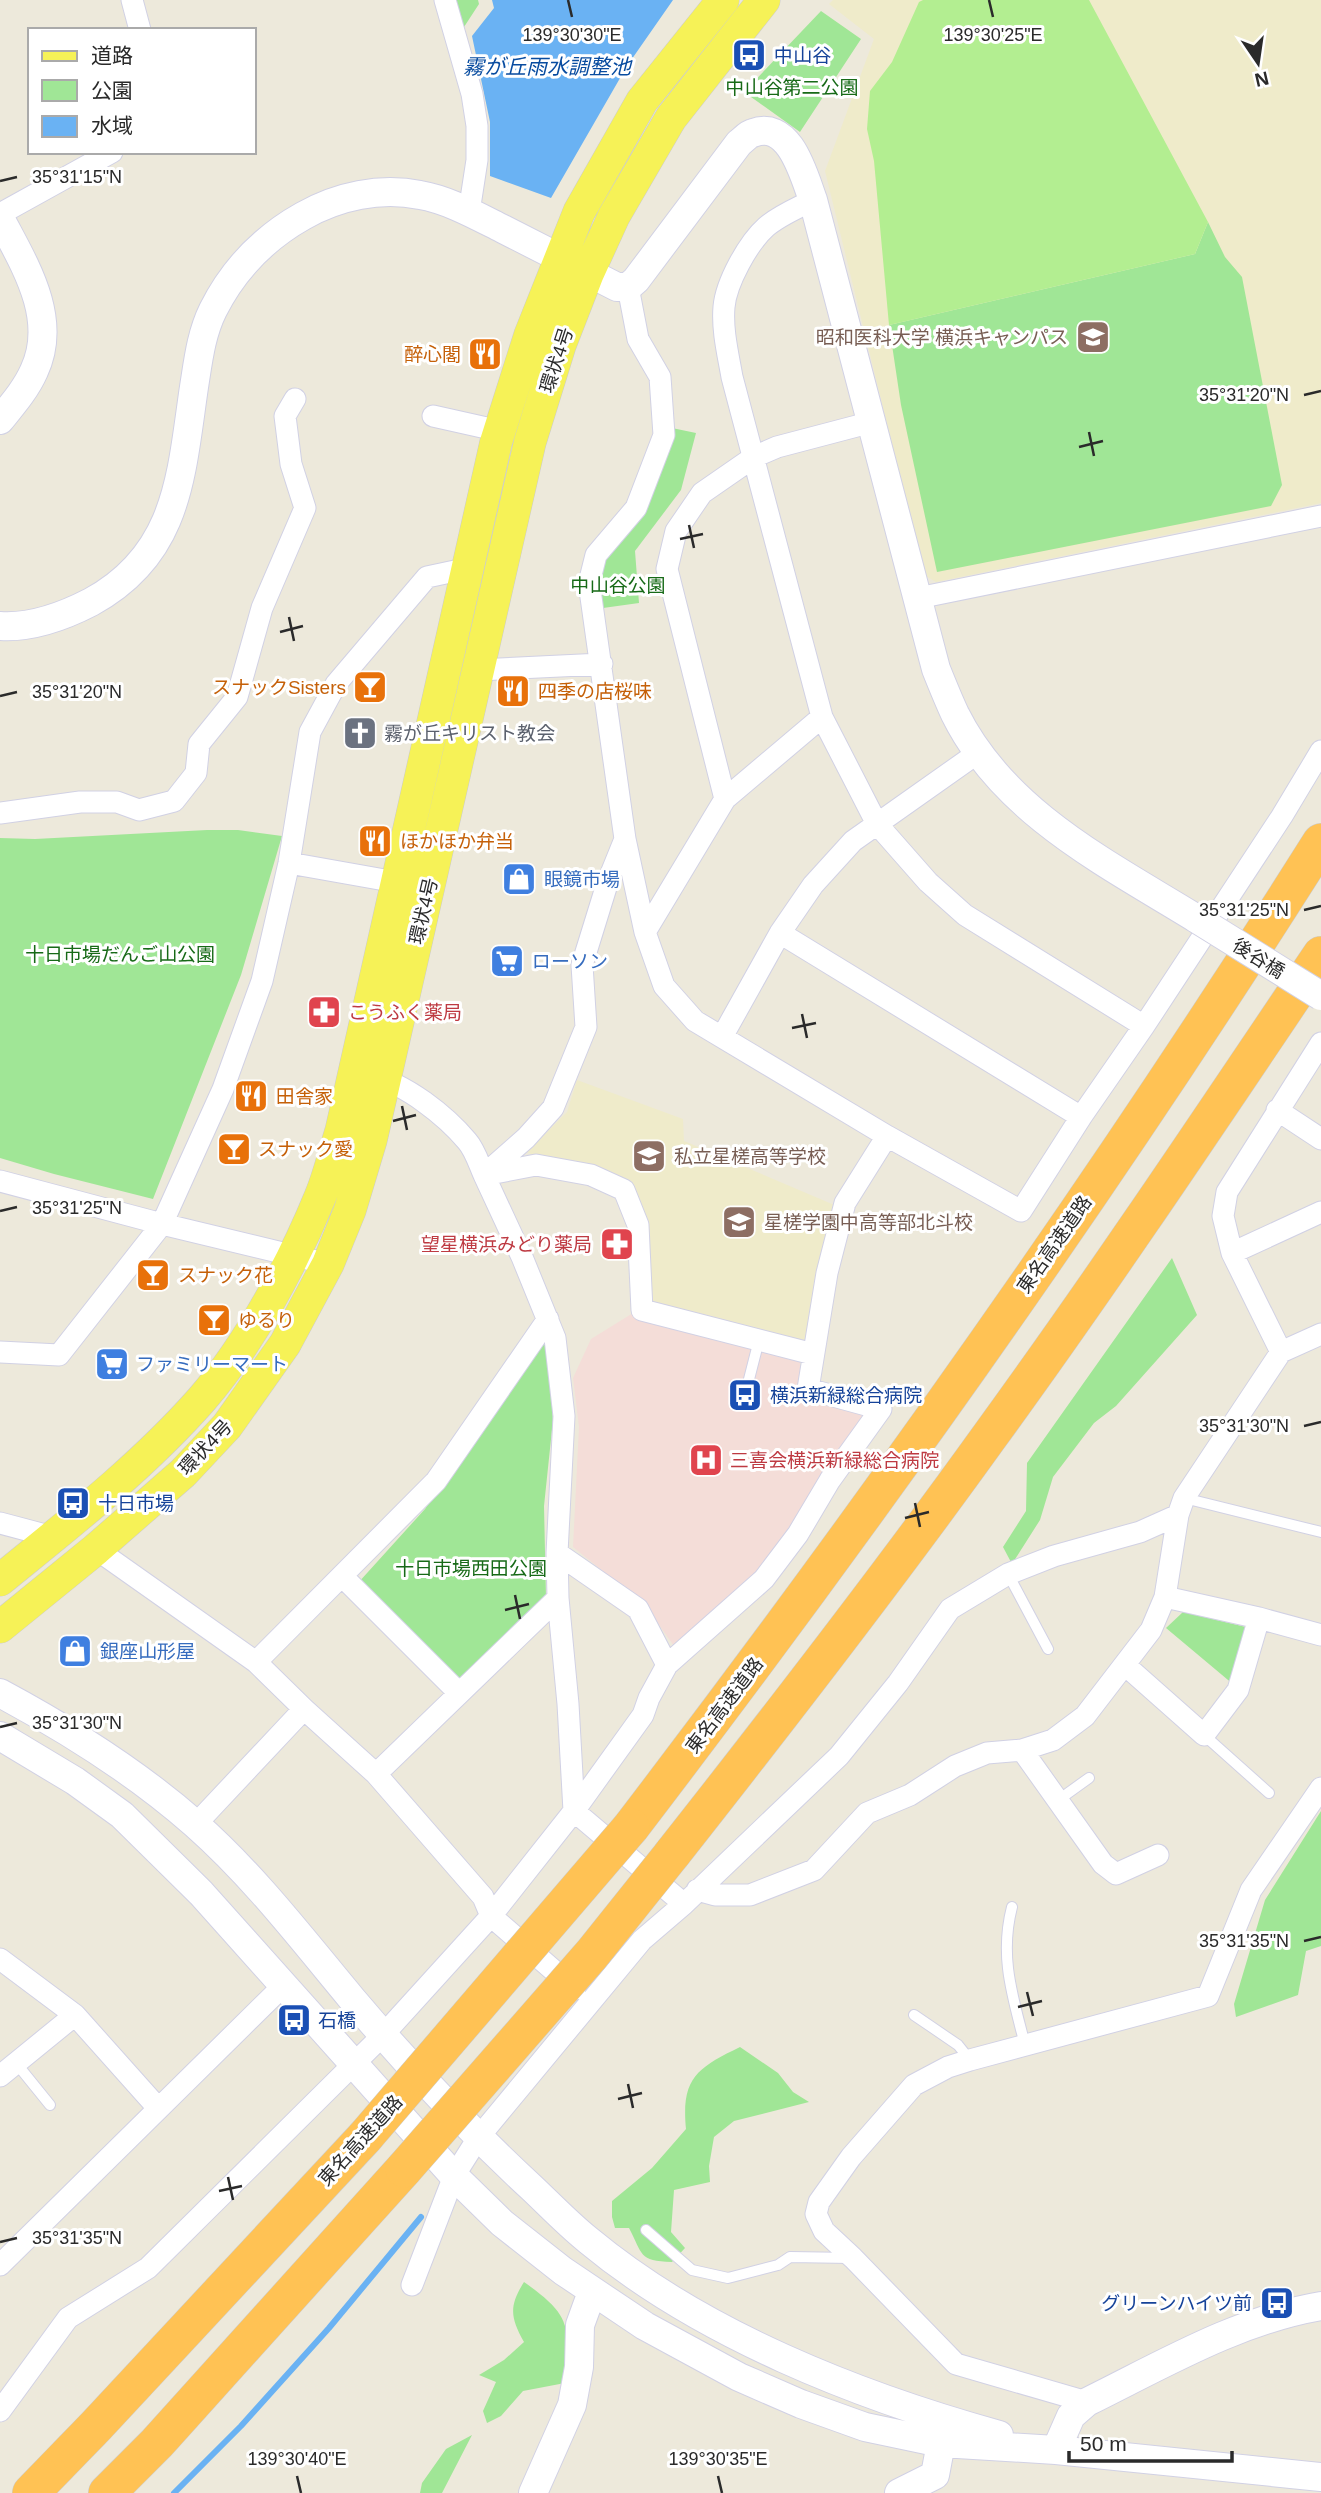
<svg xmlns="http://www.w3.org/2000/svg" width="1321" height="2493" font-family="Arial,'Noto Sans JP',sans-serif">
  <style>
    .education { fill: #efebca }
    .medical { fill: #f4ddd8 }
    .green { fill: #a0e696 }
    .pitch { fill: #b3ee91 }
    .water { fill: #6ab2f3 }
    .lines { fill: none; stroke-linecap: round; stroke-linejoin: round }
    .stream { stroke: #6ab2f3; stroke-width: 6 }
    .lane-casing { stroke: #d1d1e4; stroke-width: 12 }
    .street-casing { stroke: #d1d1e4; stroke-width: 23 }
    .secondary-casing { stroke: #d1d1e4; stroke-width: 30 }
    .primary-casing { stroke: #ccc; stroke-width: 33 }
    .highway-casing { stroke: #ccc; stroke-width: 38 }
    .lane { stroke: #fff; stroke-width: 10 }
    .street { stroke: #fff; stroke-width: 21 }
    .secondary { stroke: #fff; stroke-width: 28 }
    .primary { stroke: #f6f257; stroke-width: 32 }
    .highway { stroke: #ffc254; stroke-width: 37 }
    .secondary-bridge-casing { stroke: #d1d1e4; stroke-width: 30; stroke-linecap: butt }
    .highway-bridge-casing { stroke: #ccc; stroke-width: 38; stroke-linecap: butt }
    .secondary-bridge { stroke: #fff; stroke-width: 28 }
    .highway-bridge { stroke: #ffc254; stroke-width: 37 }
    .ticks { fill: none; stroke: #2a2a2a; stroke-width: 2.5 }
    .labels { text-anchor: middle; stroke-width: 6; stroke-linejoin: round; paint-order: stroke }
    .transit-label { font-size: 19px; fill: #164399; stroke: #fff; text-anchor: start }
    .park-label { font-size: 19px; fill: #176a17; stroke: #fff }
    .education-label { font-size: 19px; fill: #785e54; stroke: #fff; text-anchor: start }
    .food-label { font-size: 19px; fill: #c56008; stroke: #fff; text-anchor: start }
    .street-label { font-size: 19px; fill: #2a2a2a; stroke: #fff }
    .worship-label { font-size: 19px; fill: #5b616d; stroke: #fff; text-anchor: start }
    .shop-label { font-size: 19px; fill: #366cbe; stroke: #fff; text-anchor: start }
    .health-label { font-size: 19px; fill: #be3a42; stroke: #fff; text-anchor: start }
    .water-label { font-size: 21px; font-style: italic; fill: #084ca0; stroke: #fff }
    .ticks-label { font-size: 18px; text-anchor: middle; fill: #2a2a2a; stroke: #fff; stroke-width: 6; stroke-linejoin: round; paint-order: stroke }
  </style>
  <rect width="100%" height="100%" fill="#ede9db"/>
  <path class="education" d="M833,0H1321V503L936,582L924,575L825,171L874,39L829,4Z
    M577,1080L683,1119L684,1141L839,1207L806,1348L651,1304L641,1206L527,1152L567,1112Z"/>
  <path class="medical" d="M633,1313L800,1359V1394L868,1413L792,1528L759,1573L676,1649L646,1606L573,1547L579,1427L573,1378L591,1339Z"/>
  <path class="green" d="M455,0H478L479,4L464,27Z
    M821,11L861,39L800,132L744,92Z
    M1208,222L1225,257L1242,277L1282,485L1271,506L937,572L901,405L889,325L1195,254Z
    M672,428L696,433L681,490L635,551L639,603L603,608L598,584L600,558Z
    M207,830H238L282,836L241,975L153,1199L54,1174L0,1158V838L35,839Z
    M1172,1258L1197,1315L1116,1406L1094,1423L1053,1477L1040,1520L1012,1564L1003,1547L1026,1511L1027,1463Z
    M547,1340L553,1420L544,1506L546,1598L457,1682L358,1583L425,1509L473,1439Z
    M1183,1612L1246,1627L1234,1685L1166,1628Z
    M1321,1811V1946L1306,1951L1298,1995L1236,2017L1234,2004L1265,1900Z
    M740,2047L778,2073L793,2092L809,2102L734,2121L714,2137L709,2166L710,2182L674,2190L671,2232L685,2248L672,2262C638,2261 643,2254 629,2228H615L612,2217V2201L652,2168L686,2129C681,2078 697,2068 740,2047Z
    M524,2282C572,2316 570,2326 565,2383L523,2391L501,2416L487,2423L483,2411L496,2382L479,2375L504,2360L524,2342C510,2317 509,2306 524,2282Z
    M472,2435L442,2493H420L422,2483L446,2449Z"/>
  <path class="pitch" d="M923,0H1089L1208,222L1195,254L889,325L874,161L867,129L870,91L892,62L919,2Z"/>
  <path class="water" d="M492,0H673L627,66L551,198L490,176V122L472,36L494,8Z"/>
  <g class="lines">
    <path class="stream" d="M174,2493L241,2426L329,2328L421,2217"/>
    <g class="lane-casing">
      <path id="lane" d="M745,1395L759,1340
        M1184,1498L1321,1532
        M1008,1574L1048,1649
        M1204,1735L1269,1793
        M1057,1801L1089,1778
        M1012,1907C999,1957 1013,1997 1025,2045
        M914,2015L958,2045L970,2060
        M16,2063L50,2105
        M646,2230L692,2270L728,2278L778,2265L790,2257L851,2258"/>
    </g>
    <g class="street-casing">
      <path id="street" d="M132,0L140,30
        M445,0L472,94L477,126V160L469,212
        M0,214L112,152
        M628,287L638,339L660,377L664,435L636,508L596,555L589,583L625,839L645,932
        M433,416L500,431
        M918,598L1321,516
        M478,670L602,664
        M822,717L725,799L645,932L664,986L695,1021L887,1136
        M725,799L667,569L676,531L702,493L754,457L777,447L872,422
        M0,813L80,802H117L139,810L174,801L196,773L199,744L237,697L262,608L305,508L291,464L285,416L295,399
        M289,863L396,882
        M780,933L1081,1117
        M1144,1026L1282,816L1321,751
        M722,1037L780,933L813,885L853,841L979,752
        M373,1077C405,1083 446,1116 467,1141C475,1150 479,1164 484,1175L536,1165L591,1175L624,1190L638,1225L642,1310L813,1354
        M1277,1110L1321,1139
        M0,1181L162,1224L328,1264
        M1232,1253L1321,1212
        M0,1352L59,1355L162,1224L223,1089L262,981L289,863L310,732L336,684L427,577L469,568
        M1281,1352L1232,1253L1223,1216L1227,1192L1321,1043
        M0,1523L53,1537
        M96,1549L256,1662L304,1709L376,1774L483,1897L491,1916L575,1989
        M557,1553L638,1609L667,1665
        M343,1577L459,1693
        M1165,1597L1259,1618L1321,1635
        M256,1662L436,1481L548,1319
        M1125,1665L1204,1735L1238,1690L1259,1618
        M1022,1750L1103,1864L1116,1874L1158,1855
        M376,1774L558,1598
        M196,1824L304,1709
        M697,1890L715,1895H750L814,1870L867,1813L910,1795L955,1766L987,1753L1022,1750L1053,1740L1085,1716L1151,1630L1165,1597L1178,1515
        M684,1904L574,1811L643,1715L649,1698L667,1665L764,1579L798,1534L830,1480L881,1409L808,1389L827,1273L845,1203L887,1136L1021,1211L1081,1117L1144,1026L965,915L928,882L877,824L822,717L732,377C728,354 722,330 724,307C726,283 748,243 766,227C780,215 798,208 813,200
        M0,1959L75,2015L158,2108
        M0,2076L75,2015
        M0,2265L283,1986
        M412,2285L454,2176L478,2138L642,1940L684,1904L839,1756L898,1683L950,1609L1008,1574L1054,1556L1140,1532L1178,1515L1184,1498L1281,1352L1321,1334
        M1087,2402L956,2364L853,2258L824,2231L816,2214L819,2202L851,2157L914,2085L948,2067L970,2060L1208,1996L1251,1890L1321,1788
        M0,2411L68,2318L148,2268L383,2035L491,1916L574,1811L568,1704L558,1598L557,1553L564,1416L555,1338L522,1257L484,1175L526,1138L553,1108L586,1027L582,965L608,881L625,839"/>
    </g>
    <g class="secondary-casing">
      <path id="secondary" d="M0,218C24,264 59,318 34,371C26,389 13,404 0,420
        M0,626C31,628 64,616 91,602C179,554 181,475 194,387C198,362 201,334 213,310C233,270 264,238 303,216C338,196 380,187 420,195C449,200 477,216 503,229C541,248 579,268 617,287H628L636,280L739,143C743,140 748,134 753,133C790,119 804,176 813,200L936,669C942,684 948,699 955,714C1004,813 1108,864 1197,919
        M0,1693C69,1730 136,1772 195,1824C254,1876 302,1939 352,1999C408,2065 468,2129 532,2188C550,2205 568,2224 588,2240C701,2334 858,2396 999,2435
        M0,1736L75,1781L122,1815L201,1893L454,2176L502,2223L563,2271L645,2326L739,2377L801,2404L865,2427L941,2443L1056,2450L1321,2477
        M1056,2450L1071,2416L1087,2402C1162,2365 1238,2320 1321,2306
        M533,2493L572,2405L579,2367L580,2325L592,2292
        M899,2493L935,2475L941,2443"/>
    </g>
    <g class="primary-casing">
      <path id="primary" d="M0,1580C70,1523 142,1467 202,1399C249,1345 293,1263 320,1197C329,1176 334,1153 341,1131L496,442L530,335L579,212L642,101L723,0
        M0,1627L96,1549L183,1473L227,1426L285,1344L328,1264L350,1210L371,1140L530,442L560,345L588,273L614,216L671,118L764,0"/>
    </g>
    <g class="highway-casing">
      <path id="highway" d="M631,1827C874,1509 1107,1181 1321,842
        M672,1854C780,1717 887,1579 989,1437C1104,1279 1212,1117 1321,955
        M31,2493L96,2426L365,2137
        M107,2493L157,2443L404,2169"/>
    </g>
    <use href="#lane" class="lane"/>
    <use href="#street" class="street"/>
    <use href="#secondary" class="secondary"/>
    <use href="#primary" class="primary"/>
    <use href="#highway" class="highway"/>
    <g class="secondary-bridge-casing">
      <path id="secondary-bridge" d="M1197,919L1321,996"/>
    </g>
    <g class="highway-bridge-casing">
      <path id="highway-bridge" d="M365,2137L631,1827
        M404,2169L592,1954L672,1854"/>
    </g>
    <use href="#secondary-bridge" class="secondary-bridge"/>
    <use href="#highway-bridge" class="highway-bridge"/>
  </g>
  <path class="ticks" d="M568,0L572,17M989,0L993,17M0,181L17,177M1304,395L1321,391M1089,432L1094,456M1079,447L1103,441M689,525L694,548M680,539L703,534M289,617L294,641M280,632L303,626M0,696L17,692M1304,910L1321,906M802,1014L807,1038M792,1028L816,1023M402,1106L407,1130M393,1121L416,1115M0,1211L17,1207M1304,1426L1321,1422M915,1503L920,1527M905,1518L929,1512M515,1595L520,1619M505,1610L529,1604M0,1727L17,1723M1304,1941L1321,1937M1027,1992L1033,2016M1018,2007L1042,2001M628,2084L633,2108M618,2099L642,2093M228,2177L233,2200M219,2191L242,2186M0,2242L17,2238M297,2476L301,2493M718,2476L722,2493"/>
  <defs>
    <g id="bus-square" transform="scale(1.75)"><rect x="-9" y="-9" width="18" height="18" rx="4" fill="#1a4fb4" stroke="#fff"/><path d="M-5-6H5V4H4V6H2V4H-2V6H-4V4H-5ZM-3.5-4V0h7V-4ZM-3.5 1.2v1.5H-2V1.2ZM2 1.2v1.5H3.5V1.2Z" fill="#fff"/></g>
    <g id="university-square" transform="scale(1.75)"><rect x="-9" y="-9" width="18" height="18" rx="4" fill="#8d6e63" stroke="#fff"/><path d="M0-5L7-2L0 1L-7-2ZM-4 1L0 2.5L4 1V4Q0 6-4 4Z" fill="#fff"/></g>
    <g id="restaurant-square" transform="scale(1.75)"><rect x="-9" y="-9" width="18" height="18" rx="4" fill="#e8710a" stroke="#fff"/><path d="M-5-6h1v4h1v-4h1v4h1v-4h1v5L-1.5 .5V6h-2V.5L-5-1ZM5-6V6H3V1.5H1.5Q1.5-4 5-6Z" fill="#fff"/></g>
    <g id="bar-square" transform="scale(1.75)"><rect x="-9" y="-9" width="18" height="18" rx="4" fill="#e8710a" stroke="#fff"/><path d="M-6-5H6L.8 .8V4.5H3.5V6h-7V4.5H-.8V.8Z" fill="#fff"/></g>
    <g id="church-square" transform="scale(1.75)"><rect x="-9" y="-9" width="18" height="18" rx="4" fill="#6b7280" stroke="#fff"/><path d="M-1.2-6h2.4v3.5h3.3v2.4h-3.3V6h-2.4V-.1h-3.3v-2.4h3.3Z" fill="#fff"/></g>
    <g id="shop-square" transform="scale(1.75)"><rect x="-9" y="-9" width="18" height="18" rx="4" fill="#3f7fe0" stroke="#fff"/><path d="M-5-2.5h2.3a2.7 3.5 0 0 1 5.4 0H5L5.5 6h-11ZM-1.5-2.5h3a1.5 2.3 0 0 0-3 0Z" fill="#fff"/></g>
    <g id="supermarket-square" transform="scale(1.75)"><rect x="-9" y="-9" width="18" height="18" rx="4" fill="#3f7fe0" stroke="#fff"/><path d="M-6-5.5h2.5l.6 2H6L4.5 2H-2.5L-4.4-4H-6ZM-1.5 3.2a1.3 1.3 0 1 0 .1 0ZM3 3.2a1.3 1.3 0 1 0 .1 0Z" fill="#fff"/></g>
    <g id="pharmacy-square" transform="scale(1.75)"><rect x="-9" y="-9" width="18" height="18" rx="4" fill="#e0444e" stroke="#fff"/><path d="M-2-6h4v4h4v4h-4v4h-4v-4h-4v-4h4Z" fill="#fff"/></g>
    <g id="school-square" transform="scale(1.75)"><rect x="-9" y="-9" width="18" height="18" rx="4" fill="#8d6e63" stroke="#fff"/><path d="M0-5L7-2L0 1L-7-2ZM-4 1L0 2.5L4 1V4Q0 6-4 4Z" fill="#fff"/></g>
    <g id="hospital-square" transform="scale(1.75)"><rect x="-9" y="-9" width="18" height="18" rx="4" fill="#e0444e" stroke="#fff"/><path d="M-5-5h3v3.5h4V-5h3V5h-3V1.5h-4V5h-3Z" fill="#fff"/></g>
  </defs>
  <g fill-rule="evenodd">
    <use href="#bus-square" x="749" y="55"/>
    <use href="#university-square" x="1093" y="337"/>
    <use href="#restaurant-square" x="485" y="354"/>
    <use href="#bar-square" x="370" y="687"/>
    <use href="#restaurant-square" x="513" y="691"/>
    <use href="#church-square" x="360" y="733"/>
    <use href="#restaurant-square" x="375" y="841"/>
    <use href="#shop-square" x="519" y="879"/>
    <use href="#supermarket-square" x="507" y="961"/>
    <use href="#pharmacy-square" x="324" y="1012"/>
    <use href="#restaurant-square" x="251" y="1096"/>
    <use href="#bar-square" x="234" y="1149"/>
    <use href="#school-square" x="649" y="1156"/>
    <use href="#school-square" x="739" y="1222"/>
    <use href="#pharmacy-square" x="617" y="1244"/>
    <use href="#bar-square" x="153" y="1275"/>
    <use href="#bar-square" x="214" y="1320"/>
    <use href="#supermarket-square" x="112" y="1364"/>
    <use href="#bus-square" x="745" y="1395"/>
    <use href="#hospital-square" x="706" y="1460"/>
    <use href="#bus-square" x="73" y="1503"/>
    <use href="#shop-square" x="75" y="1651"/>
    <use href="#bus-square" x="294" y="2020"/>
    <use href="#bus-square" x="1277" y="2303"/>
  </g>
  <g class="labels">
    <g class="transit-label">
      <text x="774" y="62">中山谷</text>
      <text x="770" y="1402">横浜新緑総合病院</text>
      <text x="98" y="1510">十日市場</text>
      <text x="318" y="2027">石橋</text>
      <text x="1252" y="2310" text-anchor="end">グリーンハイツ前</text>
    </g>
    <g class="park-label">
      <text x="792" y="94">中山谷第二公園</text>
      <text x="618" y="592">中山谷公園</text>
      <text x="120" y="961">十日市場だんご山公園</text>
      <text x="471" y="1575">十日市場西田公園</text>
    </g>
    <g class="education-label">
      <text x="1068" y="344" text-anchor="end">昭和医科大学 横浜キャンパス</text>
      <text x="674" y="1163">私立星槎高等学校</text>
      <text x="764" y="1229">星槎学園中高等部北斗校</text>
    </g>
    <g class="food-label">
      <text x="461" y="361" text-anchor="end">醉心閣</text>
      <text x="346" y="694" text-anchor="end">スナックSisters</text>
      <text x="538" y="698">四季の店桜味</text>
      <text x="400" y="848">ほかほか弁当</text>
      <text x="276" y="1103">田舎家</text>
      <text x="258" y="1156">スナック愛</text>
      <text x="178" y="1282">スナック花</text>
      <text x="238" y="1327">ゆるり</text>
    </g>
    <g class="street-label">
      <text transform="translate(556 360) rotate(-72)" y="7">環状4号</text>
      <text transform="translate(423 911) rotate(-77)" y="7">環状4号</text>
      <text transform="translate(1259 958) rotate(32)" y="7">後谷橋</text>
      <text transform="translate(1054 1244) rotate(-55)" y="7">東名高速道路</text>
      <text transform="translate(205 1447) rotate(-47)" y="7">環状4号</text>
      <text transform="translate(724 1705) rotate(-53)" y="7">東名高速道路</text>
      <text transform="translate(360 2140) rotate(-48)" y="7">東名高速道路</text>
    </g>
    <g class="worship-label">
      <text x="384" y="740">霧が丘キリスト教会</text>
    </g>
    <g class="shop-label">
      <text x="544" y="886">眼鏡市場</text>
      <text x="532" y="968">ローソン</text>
      <text x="136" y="1371">ファミリーマート</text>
      <text x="100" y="1658">銀座山形屋</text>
    </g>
    <g class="health-label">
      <text x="348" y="1019">こうふく薬局</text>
      <text x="592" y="1251" text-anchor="end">望星横浜みどり薬局</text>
      <text x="730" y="1467">三喜会横浜新緑総合病院</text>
    </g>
    <g class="water-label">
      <text x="547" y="74">霧が丘雨水調整池</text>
    </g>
  </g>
  <g class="ticks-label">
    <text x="572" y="41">139°30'30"E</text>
    <text x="993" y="41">139°30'25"E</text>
    <text x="77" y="183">35°31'15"N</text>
    <text x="1244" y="401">35°31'20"N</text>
    <text x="77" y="698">35°31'20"N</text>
    <text x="1244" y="916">35°31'25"N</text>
    <text x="77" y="1214">35°31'25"N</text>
    <text x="1244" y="1432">35°31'30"N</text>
    <text x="77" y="1729">35°31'30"N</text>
    <text x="1244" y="1947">35°31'35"N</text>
    <text x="77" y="2244">35°31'35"N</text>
    <text x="297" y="2465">139°30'40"E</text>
    <text x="718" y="2465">139°30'35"E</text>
  </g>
  <rect x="28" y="28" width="228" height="126" fill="#ffffff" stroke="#aaaaaa" stroke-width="2"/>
  <rect x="42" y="51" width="35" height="10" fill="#f6f257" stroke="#aaaaaa" stroke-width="2"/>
  <text x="91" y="63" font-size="21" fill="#2a2a2a">道路</text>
  <rect x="42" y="80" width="35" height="21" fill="#a0e696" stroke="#aaaaaa" stroke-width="2"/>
  <text x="91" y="98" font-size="21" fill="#2a2a2a">公園</text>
  <rect x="42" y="116" width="35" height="21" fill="#6ab2f3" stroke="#aaaaaa" stroke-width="2"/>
  <text x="91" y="133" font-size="21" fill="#2a2a2a">水域</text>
  <g transform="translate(1258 63) rotate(167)" stroke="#ffffff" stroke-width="5" paint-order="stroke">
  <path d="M0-5L12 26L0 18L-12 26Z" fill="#2a2a2a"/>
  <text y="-10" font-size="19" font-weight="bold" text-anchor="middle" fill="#2a2a2a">N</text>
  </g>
  <path d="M1069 2451v10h163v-10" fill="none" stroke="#2a2a2a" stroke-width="3.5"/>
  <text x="1080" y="2451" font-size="21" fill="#2a2a2a" stroke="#ffffff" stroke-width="5" paint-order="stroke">50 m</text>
</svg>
